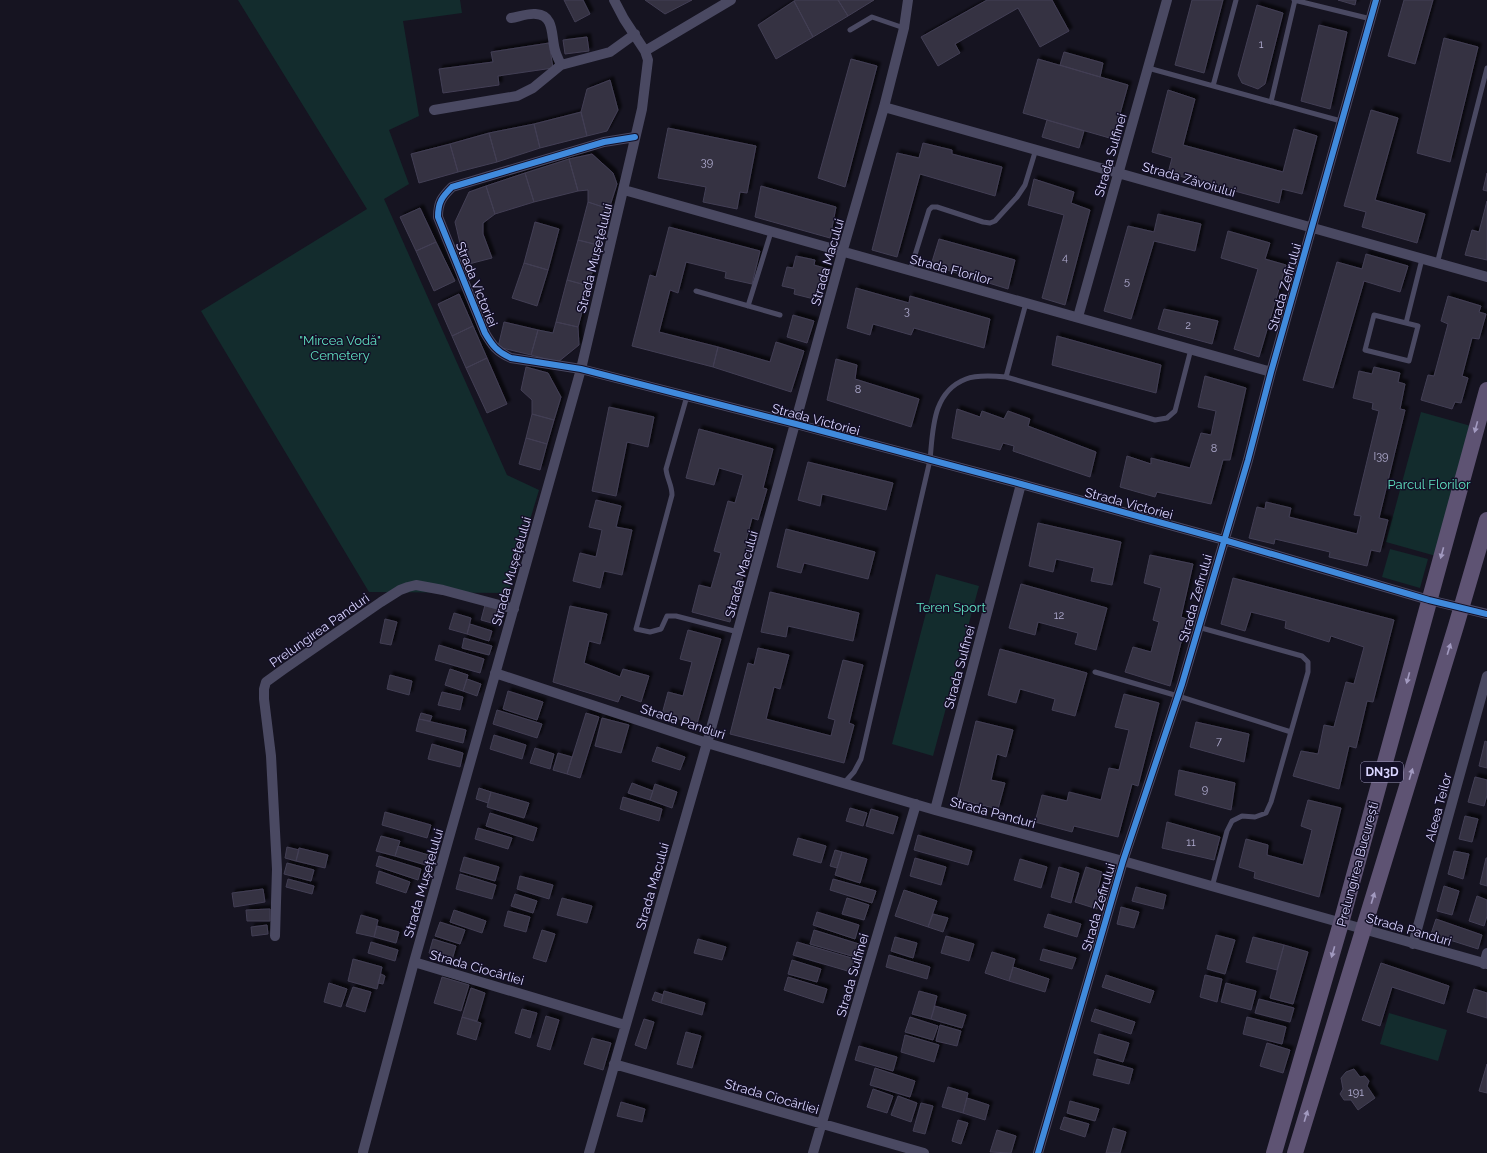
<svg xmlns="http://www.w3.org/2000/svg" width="1487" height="1153" font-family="Raleway,sans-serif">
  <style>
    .green { fill: #132c2d }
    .building { fill: #343243; stroke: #433f54; filter: url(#shadow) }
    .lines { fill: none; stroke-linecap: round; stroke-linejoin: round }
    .lane { stroke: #4a4962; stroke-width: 5 }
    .street { stroke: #4a4962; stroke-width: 10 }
    .primary { stroke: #5e5373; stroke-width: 16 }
    .cycleway-casing { stroke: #130f26; stroke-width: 8 }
    .cycleway { stroke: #408adc; stroke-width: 6 }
    .oneway { fill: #a29ac0 }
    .labels { text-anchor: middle; stroke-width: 3; stroke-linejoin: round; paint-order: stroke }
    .number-label { font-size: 11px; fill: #b0acd0 }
    .shield { fill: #130f26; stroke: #9e99be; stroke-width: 1 }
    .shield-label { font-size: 12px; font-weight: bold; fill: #d9d4ff }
    .street-label { font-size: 13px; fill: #d9d4ff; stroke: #130f26 }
    .park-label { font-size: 13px; fill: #5fe0c0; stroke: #130f26 }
  </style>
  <defs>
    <filter id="shadow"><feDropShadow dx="3.5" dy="-3.5" stdDeviation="1" flood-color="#0009"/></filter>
  </defs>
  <rect width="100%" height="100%" fill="#161421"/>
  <path class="green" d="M238,0H460L462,13L403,21L419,116L389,130L409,184L384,199L507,475L539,490L508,593L369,592L201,311L367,209Z
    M1421,412L1471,426L1436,556L1386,542Z
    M1390,549L1428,559L1420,588L1382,577Z
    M936,574L979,586L933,756L892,744Z
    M1389,1013L1447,1030L1438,1061L1380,1044Z"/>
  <path class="building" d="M564,0H583L590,14L575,22Z
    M645,0H692L665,14Z
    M796,0H838L848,16L813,37L794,1Z
    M838,0H874L848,16Z
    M987,0H1052L1069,31L1040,47L1018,8L955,44L960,53L938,66L921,37Z
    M1192,0H1223L1204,73L1175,65Z
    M1338,0H1356L1355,5Z
    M1404,0H1433L1415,64L1388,56Z
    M794,1L813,37L776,59L758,25Z
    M1257,5L1283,13L1265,84L1258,89L1242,83L1238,75Z
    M1319,25L1347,32L1330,109L1301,101Z
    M587,37L589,51L565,54L563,40Z
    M1444,38L1478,47L1450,162L1417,153Z
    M549,43L553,68L498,76L499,85L443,93L439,69L493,62L491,52Z
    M1064,52L1103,63L1100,77L1060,65Z
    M851,59L877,66L845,187L818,178Z
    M1038,59L1128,85L1113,139L1023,113Z
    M610,80L618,110L607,131L587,136L581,112L587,89Z
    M1168,90L1195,99L1183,145L1283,172L1294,129L1317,136L1302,194L1282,189L1279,203L1168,173L1172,158L1152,152Z
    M1371,110L1398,118L1375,200L1425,214L1417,243L1362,227L1366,212L1344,206Z
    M581,112L587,136L540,148L534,124Z
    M1047,120L1084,131L1079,148L1042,137Z
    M534,124L540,148L497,162L489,133Z
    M668,128L756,146L747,193L740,192L737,209L703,202L706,187L658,178Z
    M489,133L497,162L458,172L450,144Z
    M923,143L952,150V154L1002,167L995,196L920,174L897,257L872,250L897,153L919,158Z
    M450,144L458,172L419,183L411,154Z
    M592,154L613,173L617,184L609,209L588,202V190L578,191L569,159Z
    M569,159L578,191L534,202L525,173Z
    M525,173L534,202L495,214L486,186Z
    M1487,173V191L1483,190Z
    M1034,179L1074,192L1071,203L1090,210L1065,305L1042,298L1064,215L1028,205Z
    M486,186L495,214L483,223V234L492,258L465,265L455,222L469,192Z
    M761,186L836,207L830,238L755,217Z
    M1487,201V260L1465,255L1472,230L1479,232Z
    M588,202L609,209L598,245L578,240Z
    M420,208L436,242L416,251L400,217Z
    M1158,214L1201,224L1195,251L1154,241L1131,319L1104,311L1128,226L1154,232Z
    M535,222L559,229L548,270L524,263Z
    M669,227L760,251L752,284L725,278L726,272L686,262L678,293L670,290L659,332L718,347L713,367L632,346L650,275L656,277Z
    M1228,231L1270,243L1265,259L1286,265L1259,357L1234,349L1258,269L1221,258Z
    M939,239L1015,260L1008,289L931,265Z
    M578,240L598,245L589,286L567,280Z
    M436,242L455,281L434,291L416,251Z
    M1366,254L1408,266L1400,292L1364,281L1333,388L1303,380L1337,262L1362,269Z
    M796,256L815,260L814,265L828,269L823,290L817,288L814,299L794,294L795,289L782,286L787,267L793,268Z
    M524,263L548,270L537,306L512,298Z
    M567,280L589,286L578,327L556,322Z
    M856,288L909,303L910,296L990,319L984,348L914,328L911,335L873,324L870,335L847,328Z
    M459,294L473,326L452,336L438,304Z
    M1448,296L1481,306L1479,312L1486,314L1479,339L1472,338L1462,376L1468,378L1461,403L1455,402L1452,409L1421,400L1428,375L1434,376L1448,324L1441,321Z
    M1164,309L1218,321L1212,344L1158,329Z
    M793,315L814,321L807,343L787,337Z
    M504,322L538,330L531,355L498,347Z
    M556,322L578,327L579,345L558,362L531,355L538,330L553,333Z
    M473,326L487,358L466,368L452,336Z
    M1057,336L1161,365L1156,393L1052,365Z
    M776,342L804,351L791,392L713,367L718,347L770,362Z
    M487,358L507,404L487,413L466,368Z
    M836,359L857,365L855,379L919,399L911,427L827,400Z
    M526,367L548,373L561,397L554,420L532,414V400L521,390Z
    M1374,367L1400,373L1398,382L1405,384L1400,409L1405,410L1379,518L1388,520L1380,552L1371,550L1367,566L1329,557L1330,552L1275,539L1274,544L1249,538L1257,507L1265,509L1266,502L1291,508L1289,517L1357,534L1361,516L1354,515L1379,411L1372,409L1373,403L1353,398L1359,371L1372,374Z
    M1205,376L1246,388L1230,460H1223L1211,504L1157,492L1155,497L1120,487L1127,456L1151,464V458L1190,468L1201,433L1211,435L1216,411L1198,407Z
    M609,407L654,417L648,447L627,442L616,496L592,491Z
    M957,409L980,417L982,411L1004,419L1008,411L1030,419L1028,426L1096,452L1090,477L1013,451L1014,446L1003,443L1000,450L952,438Z
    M532,414L554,420L547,444L526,438Z
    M699,429L773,449L763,488L767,489L758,520L752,518L745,545L751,547L730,622L692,612L699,585L711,588L721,553L714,551L728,501L735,503L743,475L719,468L714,485L686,478Z
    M526,438L547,444L540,470L519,464Z
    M808,462L893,483L886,510L822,494L820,506L798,500Z
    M596,500L621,506L616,527L632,530L622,575L604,571L600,588L573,581L580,553L596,557L602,530L589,527Z
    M1038,523L1121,542L1112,585L1091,581L1094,568L1056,559L1053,572L1029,566Z
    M786,529L875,552L868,579L804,563L801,573L777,567Z
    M1150,555L1193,564L1181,617L1187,619L1170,686L1125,672L1133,647L1151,652L1159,622L1153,620L1161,588L1144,583Z
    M1233,578L1394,620L1373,702L1367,701L1356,748L1349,746L1339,789L1293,776L1301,751L1318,754L1324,725L1334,727L1346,682L1354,684L1364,647L1331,636L1329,642L1285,628L1286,621L1251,612L1245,631L1221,624Z
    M1021,584L1107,608L1096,650L1075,644L1078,633L1038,622L1035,635L1009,628Z
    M770,592L859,613L853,641L788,626L786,637L761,632Z
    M485,605L504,610L499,625L481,620Z
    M570,606L607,614L600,644L589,641L584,663L620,677L623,669L649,676L641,702L621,695L618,702L553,682Z
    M454,613L471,618L467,634L449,629Z
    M385,619L397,622L391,645L380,643Z
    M470,624L492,631L489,641L467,634Z
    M688,630L721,639L697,724L662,714L668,692L683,696L692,662L680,659Z
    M464,638L492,646L489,655L462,648Z
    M439,645L484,659L480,673L435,660Z
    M758,648L789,655L780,689L774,687L766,719L831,736L835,720L828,718L843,660L863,665L849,723L854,725L844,763L730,734L748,663L754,665Z
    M1000,649L1087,673L1075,716L1052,710L1055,699L1020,689L1016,703L988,695Z
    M450,669L468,675L463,691L445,685Z
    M390,675L412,681L409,695L387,689Z
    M467,679L481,684L477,696L463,691Z
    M508,691L543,702L537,720L503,709Z
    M442,692L463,697L460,710L438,705Z
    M1124,694L1159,703L1138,786L1132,784L1118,837L1074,826L1072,832L1035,822L1042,795L1067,801L1069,792L1101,800L1109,768L1119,770L1129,730L1115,727Z
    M497,710L542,724L537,738L493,724Z
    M421,713L432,716L430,721L419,719Z
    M586,713L599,717L580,778L567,774Z
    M602,718L629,725L621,753L595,746Z
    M419,719L466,730L463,743L416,731Z
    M976,721L1013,730L1006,757L997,754L991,780L1005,783L998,809L957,799Z
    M1196,722L1249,734L1244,762L1190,747Z
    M494,735L526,745L522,759L490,749Z
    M1485,741L1487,742V768L1479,766Z
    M432,744L463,753L460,767L428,759Z
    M657,747L685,757L680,770L652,761Z
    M535,748L554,754L550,769L530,763Z
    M558,753L572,757L567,774L553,770Z
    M1179,770L1235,783L1231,810L1175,795Z
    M1475,777L1487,780V795L1484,806L1468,802Z
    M632,783L653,791L650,800L628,793Z
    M655,784L677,792L672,808L650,800Z
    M479,788L491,792L488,803L476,799Z
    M491,792L529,803L524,818L487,807Z
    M623,797L662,809L659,821L620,809Z
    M1308,800L1341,808L1319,897L1254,878L1255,872L1239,867L1246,839L1268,845L1267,855L1303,865L1312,830L1301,826Z
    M850,808L867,813L863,826L846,821Z
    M871,809L898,817L893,834L866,826Z
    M385,812L431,825L427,838L382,825Z
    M490,813L537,828L533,841L486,826Z
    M1465,816L1478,819L1472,842L1459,839Z
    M1167,822L1220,837L1214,860L1162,848Z
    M478,828L512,838L508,849L475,839Z
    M918,835L972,851L968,865L914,850Z
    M381,836L400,841L395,856L376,851Z
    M798,838L826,846L821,863L793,855Z
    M398,846L432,856L429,866L395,856Z
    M287,847L299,850L296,861L285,858Z
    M299,848L328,855L325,868L296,861Z
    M835,850L842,852L837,868L830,866Z
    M1454,851L1469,854L1463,879L1448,874Z
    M842,852L867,859L860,883L835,875Z
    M379,856L421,869L418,880L376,866Z
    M464,857L499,867L495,881L460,871Z
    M915,858L946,867L941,885L910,876Z
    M1486,858H1487V886L1480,884Z
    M1020,859L1047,867L1041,888L1014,880Z
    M287,863L314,870L311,881L284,874Z
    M1059,867L1079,873L1071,903L1051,897Z
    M1086,867L1102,872L1096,896L1100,897L1097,909L1075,902Z
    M379,871L410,882L406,893L376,883Z
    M460,874L496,885L492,899L456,889Z
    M520,876L553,885L549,899L517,889Z
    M288,879L314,886L312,894L286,887Z
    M833,879L876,891L872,903L830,890Z
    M1444,886L1459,891L1452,915L1437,911Z
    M1136,887L1166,895L1163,909L1132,901Z
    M263,889L265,902L234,907L232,893Z
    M904,890L937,901L928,927L895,916Z
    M515,894L537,901L533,913L511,906Z
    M1477,896L1487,900V916L1484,926L1469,921Z
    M562,898L592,906L587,923L557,915Z
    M847,898L869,905L864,920L842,914Z
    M1121,907L1139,912L1134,928L1117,924Z
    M270,909V921H247L246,910Z
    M454,910L486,921L482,933L450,922Z
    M508,911L530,917L526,932L504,926Z
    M817,912L859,925L855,939L813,925Z
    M933,914L948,918L943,932L928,927Z
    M1048,914L1081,924L1077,937L1044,927Z
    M361,915L378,920L374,937L356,933Z
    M1436,919L1482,935L1478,949L1431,934Z
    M440,922L465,930L460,944L435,936Z
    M267,925L268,934L252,936L251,927Z
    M377,926L399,932L396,943L374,937Z
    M542,930L555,934L546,962L533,958Z
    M814,930L859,944L855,957L810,944Z
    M1216,935L1235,940L1225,974L1207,969Z
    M946,936L974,944L969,961L941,953Z
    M895,937L917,943L913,958L891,951Z
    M1253,937L1284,945L1277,970L1246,962Z
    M433,939L456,946L452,960L429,953Z
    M698,939L726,947L722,960L694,953Z
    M371,942L398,950L395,961L368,953Z
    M797,942L855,959L851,972L793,955Z
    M1284,945L1308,952L1293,1004L1270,998Z
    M1043,949L1076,958L1072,969L1040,960Z
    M992,952L1015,959L1009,981L985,973Z
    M889,955L930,967L927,979L886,967Z
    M353,959L382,967L377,989L348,981Z
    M792,960L821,969L817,982L788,974Z
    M1381,963L1449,986L1444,1004L1392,987L1380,1026L1362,1020Z
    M1013,967L1049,979L1045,992L1009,981Z
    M381,974L385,976L383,984L378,983Z
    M1106,975L1154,991L1150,1003L1102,987Z
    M1205,975L1222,979L1217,1002L1200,997Z
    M442,977L469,985L461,1011L434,1003Z
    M788,977L827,989L823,1003L784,990Z
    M329,983L347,989L341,1007L324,1002Z
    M1226,983L1256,991L1251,1010L1221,1002Z
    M353,987L371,992L365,1012L346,1006Z
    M471,988L485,993L477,1021L462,1017Z
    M1474,989L1487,993V1018L1467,1012Z
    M664,991L705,1003L702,1015L661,1003Z
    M919,991L937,996L931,1019L912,1014Z
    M655,992L663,995L661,1003L652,1000Z
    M1259,999L1294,1008L1290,1022L1255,1013Z
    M935,1006L966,1015L962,1028L931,1019Z
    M522,1009L537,1013L530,1038L515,1033Z
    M1095,1009L1135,1022L1131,1034L1091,1021Z
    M546,1016L559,1020L550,1050L537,1046Z
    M462,1017L481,1023L476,1040L457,1034Z
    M910,1017L938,1026L933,1040L905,1032Z
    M1247,1017L1286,1027L1282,1044L1243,1034Z
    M644,1019L654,1022L646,1049L635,1045Z
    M940,1025L961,1031L957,1046L936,1041Z
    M686,1032L701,1036L692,1068L677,1064Z
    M1099,1034L1129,1043L1123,1062L1094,1053Z
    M905,1035L939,1045L934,1062L901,1052Z
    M592,1038L611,1043L603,1070L584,1064Z
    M1267,1043L1290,1050L1283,1073L1260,1066Z
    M859,1046L897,1057L893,1071L855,1060Z
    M1097,1059L1133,1069L1129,1084L1093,1075Z
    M1487,1064V1093L1479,1091Z
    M875,1068L915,1081L910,1097L870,1085Z
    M1354,1069L1360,1077L1365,1076L1369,1081L1367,1086L1375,1098L1358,1110L1351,1100H1344L1340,1094L1343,1089L1341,1078L1346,1072Z
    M948,1087L968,1093L963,1113L942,1107Z
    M873,1089L893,1096L887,1113L867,1107Z
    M898,1096L917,1103L911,1122L891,1115Z
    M967,1098L989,1105L985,1120L963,1113Z
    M1070,1101L1099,1109L1095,1121L1067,1113Z
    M621,1102L645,1109L642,1122L617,1116Z
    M921,1103L933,1106L925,1134L913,1131Z
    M1064,1117L1089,1124L1085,1137L1060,1129Z
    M958,1120L968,1123L961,1144L952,1141Z
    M1113,1128L1126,1132L1120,1153H1106Z
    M997,1130L1016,1136L1011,1153L990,1152Z"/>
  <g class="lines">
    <path class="lane" d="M1294,0L1371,19
      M850,30L872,17L904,28
      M1148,68L1341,121
      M1213,86L1236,0
      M1271,102L1295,0
      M1437,264L1487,68
      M910,271L929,210L932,207H937L983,222L990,223L995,221L1017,197L1025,185L1036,149
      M696,291L780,315
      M748,306L771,232
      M1374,315L1418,326L1409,361L1365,350Z
      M1406,323L1422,259
      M1006,377L1026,303
      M687,396L666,469C667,479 672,485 672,495L636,629L650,632L661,629L667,616H676L738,632
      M1198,627L1302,656L1308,662V672L1271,802L1266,813L1255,817L1242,816L1232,821L1227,831L1212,887
      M1095,672L1178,696L1291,732
      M844,783L854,772L861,759L930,460C933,430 932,392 966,379C976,375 995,376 1006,377L1155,420L1167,418L1175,411L1191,349"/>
    <path class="street" d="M511,18C518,17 528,13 536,14C555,15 551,37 555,50C556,55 559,60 561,65
      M645,51L731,0
      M884,107L1487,277
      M434,110L517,96L533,88L561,65L610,52L635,34
      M635,137L604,142L452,187C442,197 438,202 438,217L485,333C492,345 497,352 511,358L581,369L796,424L1021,484L1224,540L1429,600L1487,614
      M624,190C839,252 1055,311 1271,372
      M1078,317L1167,0
      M495,673L707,743L935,810L1123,861L1487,964
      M935,810L1021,484
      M275,936L277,869L271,756L264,699V689L266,682L284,669L381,602L400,590L408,587L416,585L443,590L514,609
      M1413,944L1487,676
      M414,962L625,1025
      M1484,964L1487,953
      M614,1064L924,1153
      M363,1152L414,962L581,369L642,109L648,60L645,51L624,19L614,0
      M589,1153L707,743L842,253L884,107L904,28L908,0
      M813,1153L916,804
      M1038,1153L1123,861L1182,684L1248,460L1271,372L1376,0"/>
    <path class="primary" d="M1274,1153L1341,923L1487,390
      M1295,1153L1456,626L1487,520"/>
    <g class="cycleway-casing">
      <path id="cycleway" d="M635,137L604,142L452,187C442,197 438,202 438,217L485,333C492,345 497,352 511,358L581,369L796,424L1021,484L1224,540L1429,600L1487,614
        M1038,1153L1123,861L1182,684L1248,460L1271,372L1376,0"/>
    </g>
    <use href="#cycleway" class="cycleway"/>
  </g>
  <defs><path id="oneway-solid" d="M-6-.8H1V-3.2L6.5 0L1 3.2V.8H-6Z"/></defs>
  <g class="oneway">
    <use href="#oneway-solid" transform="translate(1476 427) rotate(105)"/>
    <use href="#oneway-solid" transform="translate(1442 553) rotate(105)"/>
    <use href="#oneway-solid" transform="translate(1449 649) rotate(-73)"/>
    <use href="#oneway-solid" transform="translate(1408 678) rotate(105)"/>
    <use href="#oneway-solid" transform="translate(1411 774) rotate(-73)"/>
    <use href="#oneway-solid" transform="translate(1373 898) rotate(-73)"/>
    <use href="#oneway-solid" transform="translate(1333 952) rotate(106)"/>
    <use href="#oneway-solid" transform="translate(1306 1116) rotate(-73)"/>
  </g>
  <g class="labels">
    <g class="number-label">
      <text x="1261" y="48">1</text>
      <text x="707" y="166">39</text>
      <text x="1065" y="261">4</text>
      <text x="1127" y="285">5</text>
      <text x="907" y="315">3</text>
      <text x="1188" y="329">2</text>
      <text x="858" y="393">8</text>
      <text x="1214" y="452">8</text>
      <text x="1381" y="460">I39</text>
      <text x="1059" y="619">12</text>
      <text x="1219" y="745">7</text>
      <text x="1205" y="793">9</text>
      <text x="1191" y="846">11</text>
      <text x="1356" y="1096">191</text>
    </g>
    <rect class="shield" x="1361" y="762" width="42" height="20" rx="3"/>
    <g class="shield-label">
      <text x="1382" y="776">DN3D</text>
    </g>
    <g class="street-label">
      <text transform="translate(1110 155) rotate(-74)" y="5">Strada Sulfinei</text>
      <text transform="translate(1189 179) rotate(16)" y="5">Strada Zăvoiului</text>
      <text transform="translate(594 258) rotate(-76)" y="5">Strada Mușețelului</text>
      <text transform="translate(827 262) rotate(-74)" y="5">Strada Macului</text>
      <text transform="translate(951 269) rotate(15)" y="5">Strada Florilor</text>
      <text transform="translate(477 284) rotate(68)" y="5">Strada Victoriei</text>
      <text transform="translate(1284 287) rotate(-74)" y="5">Strada Zefirului</text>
      <text transform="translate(816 419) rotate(15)" y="5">Strada Victoriei</text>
      <text transform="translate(1129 503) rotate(15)" y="5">Strada Victoriei</text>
      <text transform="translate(511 571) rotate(-74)" y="5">Strada Mușețelului</text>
      <text transform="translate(741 574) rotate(-74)" y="5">Strada Macului</text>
      <text transform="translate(1195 598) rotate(-74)" y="5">Strada Zefirului</text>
      <text transform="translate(319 630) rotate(-35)" y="5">Prelungirea Panduri</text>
      <text transform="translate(959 667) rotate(-75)" y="5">Strada Sulfinei</text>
      <text transform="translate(683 721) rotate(18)" y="5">Strada Panduri</text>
      <text transform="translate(1438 807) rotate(-75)" y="5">Aleea Teilor</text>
      <text transform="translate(993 812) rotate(15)" y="5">Strada Panduri</text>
      <text transform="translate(1357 864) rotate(-75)" y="5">Prelungirea București</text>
      <text transform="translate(423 883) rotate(-74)" y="5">Strada Mușețelului</text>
      <text transform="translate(652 886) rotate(-74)" y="5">Strada Macului</text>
      <text transform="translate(1098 907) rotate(-74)" y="5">Strada Zefirului</text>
      <text transform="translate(1409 929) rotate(16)" y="5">Strada Panduri</text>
      <text transform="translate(477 967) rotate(16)" y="5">Strada Ciocârliei</text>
      <text transform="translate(852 975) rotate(-74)" y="5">Strada Sulfinei</text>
      <text transform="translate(772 1096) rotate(16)" y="5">Strada Ciocârliei</text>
    </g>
    <g class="park-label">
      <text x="340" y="345">"Mircea Vodă"<tspan x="340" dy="15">Cemetery</tspan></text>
      <text x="1429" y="489">Parcul Florilor</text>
      <text x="951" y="612">Teren Sport</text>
    </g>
  </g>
</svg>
